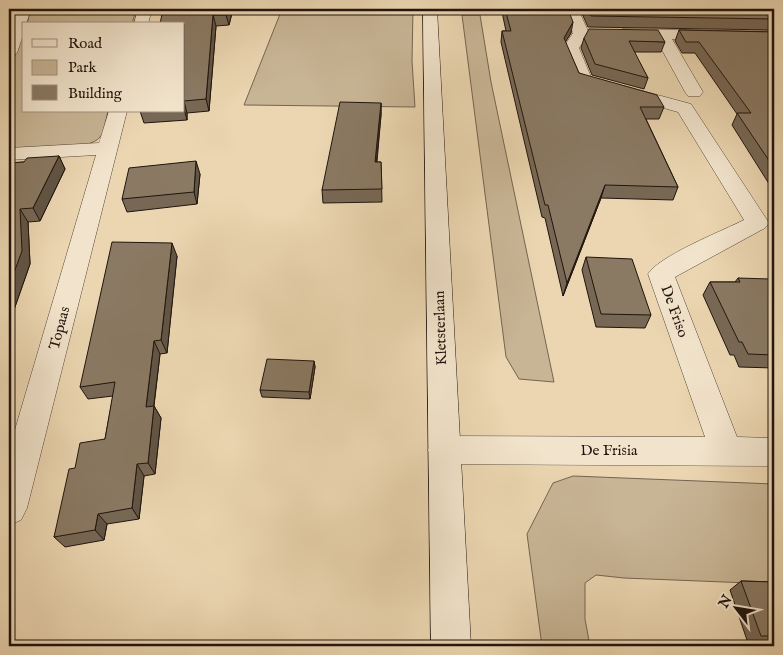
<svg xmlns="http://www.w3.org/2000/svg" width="783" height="655" font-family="'IM FELL English',serif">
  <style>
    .green { fill: #c8b595; stroke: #746452 }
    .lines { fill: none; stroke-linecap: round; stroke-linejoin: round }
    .street-casing { stroke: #534437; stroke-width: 1 }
    .secondary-casing { stroke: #20140e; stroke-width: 1 }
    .street { fill: #f2e4cc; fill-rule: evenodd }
    .secondary { fill: #f2e4cc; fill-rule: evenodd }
    .wall { fill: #776855; stroke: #20140e }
    .shaded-wall { fill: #615545; stroke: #20140e }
    .building { fill: #8a7963; stroke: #20140e }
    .labels { text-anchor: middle; stroke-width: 4.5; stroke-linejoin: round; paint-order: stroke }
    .street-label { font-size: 15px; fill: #20140e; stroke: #f2e4cc }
  </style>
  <rect width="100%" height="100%" fill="#ebd6b1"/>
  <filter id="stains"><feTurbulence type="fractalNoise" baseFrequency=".004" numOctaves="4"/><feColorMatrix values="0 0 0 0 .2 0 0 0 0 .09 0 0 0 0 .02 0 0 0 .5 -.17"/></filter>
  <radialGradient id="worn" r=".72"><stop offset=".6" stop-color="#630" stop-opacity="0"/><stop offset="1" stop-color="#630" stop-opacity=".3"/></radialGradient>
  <path class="green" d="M36,9H136L132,24H27L30,13Z
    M282,9H413L412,61L415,107L244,105Z
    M462,15H480L491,82L554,382L519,379L506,357Z
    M24,31V111H108C106,119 105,131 100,137C91,151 26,149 9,150V72Z
    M573,476L774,484V584L624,578L596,575L585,583V619L590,646H542L527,534L553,483Z"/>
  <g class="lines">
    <g class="street-casing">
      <path id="street" d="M17,9H31L26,24H24V32L17,53L9,58V32Z
        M138,9H152L148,24H134Z
        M564,9H578L589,33L579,48L591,77L691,104L769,223L765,228L675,277L737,437L774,438V466L444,464L432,460L428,450L432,440L444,436L705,437L648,274C659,256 722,231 744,220L678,112L578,84L563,48L573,33Z
        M623,29L774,31V41L672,39L703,92L700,96H688L685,92L656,39L618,37L615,34L618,31Z
        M109,111H127L27,508L21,520L9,525V450L96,155L9,160V148L99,143Z"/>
    </g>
    <g class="secondary-casing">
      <path id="secondary" d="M423,9H437L471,646H431Z"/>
    </g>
    <use href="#street" class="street"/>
    <use href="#secondary" class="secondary"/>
  </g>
  <path class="wall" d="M233,9L229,25L216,26L209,111L187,113V120L144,123L140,111H184V24Z
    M502,9H568L571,33L565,42L579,73L664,107L659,119H646L678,187L673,200L601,198L563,296L545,218L542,217L501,42L502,31H506L502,12Z
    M580,9H774V30L588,27Z
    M679,30L774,32V187H771L732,125L737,114L695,53H682L675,41Z
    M584,38L665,42L661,52H634L648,78L644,89L592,75L581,48Z
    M381,103V115L377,162H381L382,202L323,203L322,190Z
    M59,156L65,169L40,221L28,222L30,264L9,324V163L24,162Z
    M200,174L197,204L127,212L122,199Z
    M177,256L167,353L160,354L154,406L161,418L155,474L144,476L139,519L107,524L104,540L65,547L54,537L75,468L105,439L113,396L88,399L80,387Z
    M586,257L651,315L645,328L596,327L582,270Z
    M738,278L774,287V368L739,367L734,355H730L703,295L710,282H735Z
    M314,361L315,367L310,399L262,397L260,390Z
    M741,581L774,582V644L748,643L730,590Z"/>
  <path class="shaded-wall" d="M228,9H233L229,25L226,15Z
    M213,15L216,26L209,111L206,99Z
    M573,22L571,33L561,49L564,38Z
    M184,101L187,113V120L184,109Z
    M381,103V115L375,175V162Z
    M59,156L65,169L40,221L33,208Z
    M196,161L200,174L197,204L194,192Z
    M605,185L601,198L563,296L567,283Z
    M20,209L28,222L30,264L9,324V286Z
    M172,243L177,256L167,353L161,340Z
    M154,341L160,354L152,420L146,407Z
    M314,361L315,367L310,399L309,392Z
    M154,406L161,418L155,474L148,463Z
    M137,464L144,476L139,519L132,508Z
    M98,514L107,524L104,540L95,530Z"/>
  <path class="building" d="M163,9H228L226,15H213L206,99L184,101V104V24H160Z
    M505,9H568L573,22L564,38L579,73L657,95L664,107H640L678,187L605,185L567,283L548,205H545L502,31H511Z
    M587,9H774V19L591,16Z
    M589,29L658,30L665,42L629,41L648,78L595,64L584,38Z
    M679,30L774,32V168L737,113H751L699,42H686Z
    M340,102L381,103L375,162H381L382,189L322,190Z
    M59,156L33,208L20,209L22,251L9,286V163L24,162L27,158Z
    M196,161L194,192L122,199L129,168Z
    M112,242L172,243L161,340L154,341L146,407L154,406L148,463L137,464L132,508L98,514L95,530L54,537L69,469L75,468L80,443L105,439L115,382L80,387Z
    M586,257L632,259L651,315L601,314Z
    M738,278L770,279L774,287V355L748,354L742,342H739L710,282H740Z
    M267,359L314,361L309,392L260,390Z
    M741,581L774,582V636H761Z"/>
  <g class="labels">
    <g class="street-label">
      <text transform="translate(675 311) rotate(70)" y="5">De Friso</text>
      <text transform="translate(59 328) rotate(-75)" y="5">Topaas</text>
      <text transform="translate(440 328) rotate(-92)" y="5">Kletsterlaan</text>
      <text x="609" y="455">De Frisia</text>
    </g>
  </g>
  <rect width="783" height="655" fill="none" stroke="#ebd6b1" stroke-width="30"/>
  <rect x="10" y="10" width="763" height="635" fill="none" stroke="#20140e" stroke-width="2.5"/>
  <rect x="15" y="15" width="753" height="625" fill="none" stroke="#20140e"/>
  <rect x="22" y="22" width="162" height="90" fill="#f2e4cc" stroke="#9e9180"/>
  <rect x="32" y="39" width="25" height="8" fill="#f2e4cc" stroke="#9e9180"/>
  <text x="68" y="48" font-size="15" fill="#20140e">Road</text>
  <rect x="32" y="60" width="25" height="15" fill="#c8b595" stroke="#9e9180"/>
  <text x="68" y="72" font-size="15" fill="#20140e">Park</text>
  <rect x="32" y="85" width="25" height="15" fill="#8a7963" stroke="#9e9180"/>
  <text x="68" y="98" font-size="15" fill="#20140e">Building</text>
  <g transform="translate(736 608) rotate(301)" stroke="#f2e4cc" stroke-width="4" paint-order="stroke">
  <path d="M0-4L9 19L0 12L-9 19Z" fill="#20140e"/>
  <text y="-8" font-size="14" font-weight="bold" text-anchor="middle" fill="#20140e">N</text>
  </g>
  <rect width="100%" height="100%" filter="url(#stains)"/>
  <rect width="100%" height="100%" fill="url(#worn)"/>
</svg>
